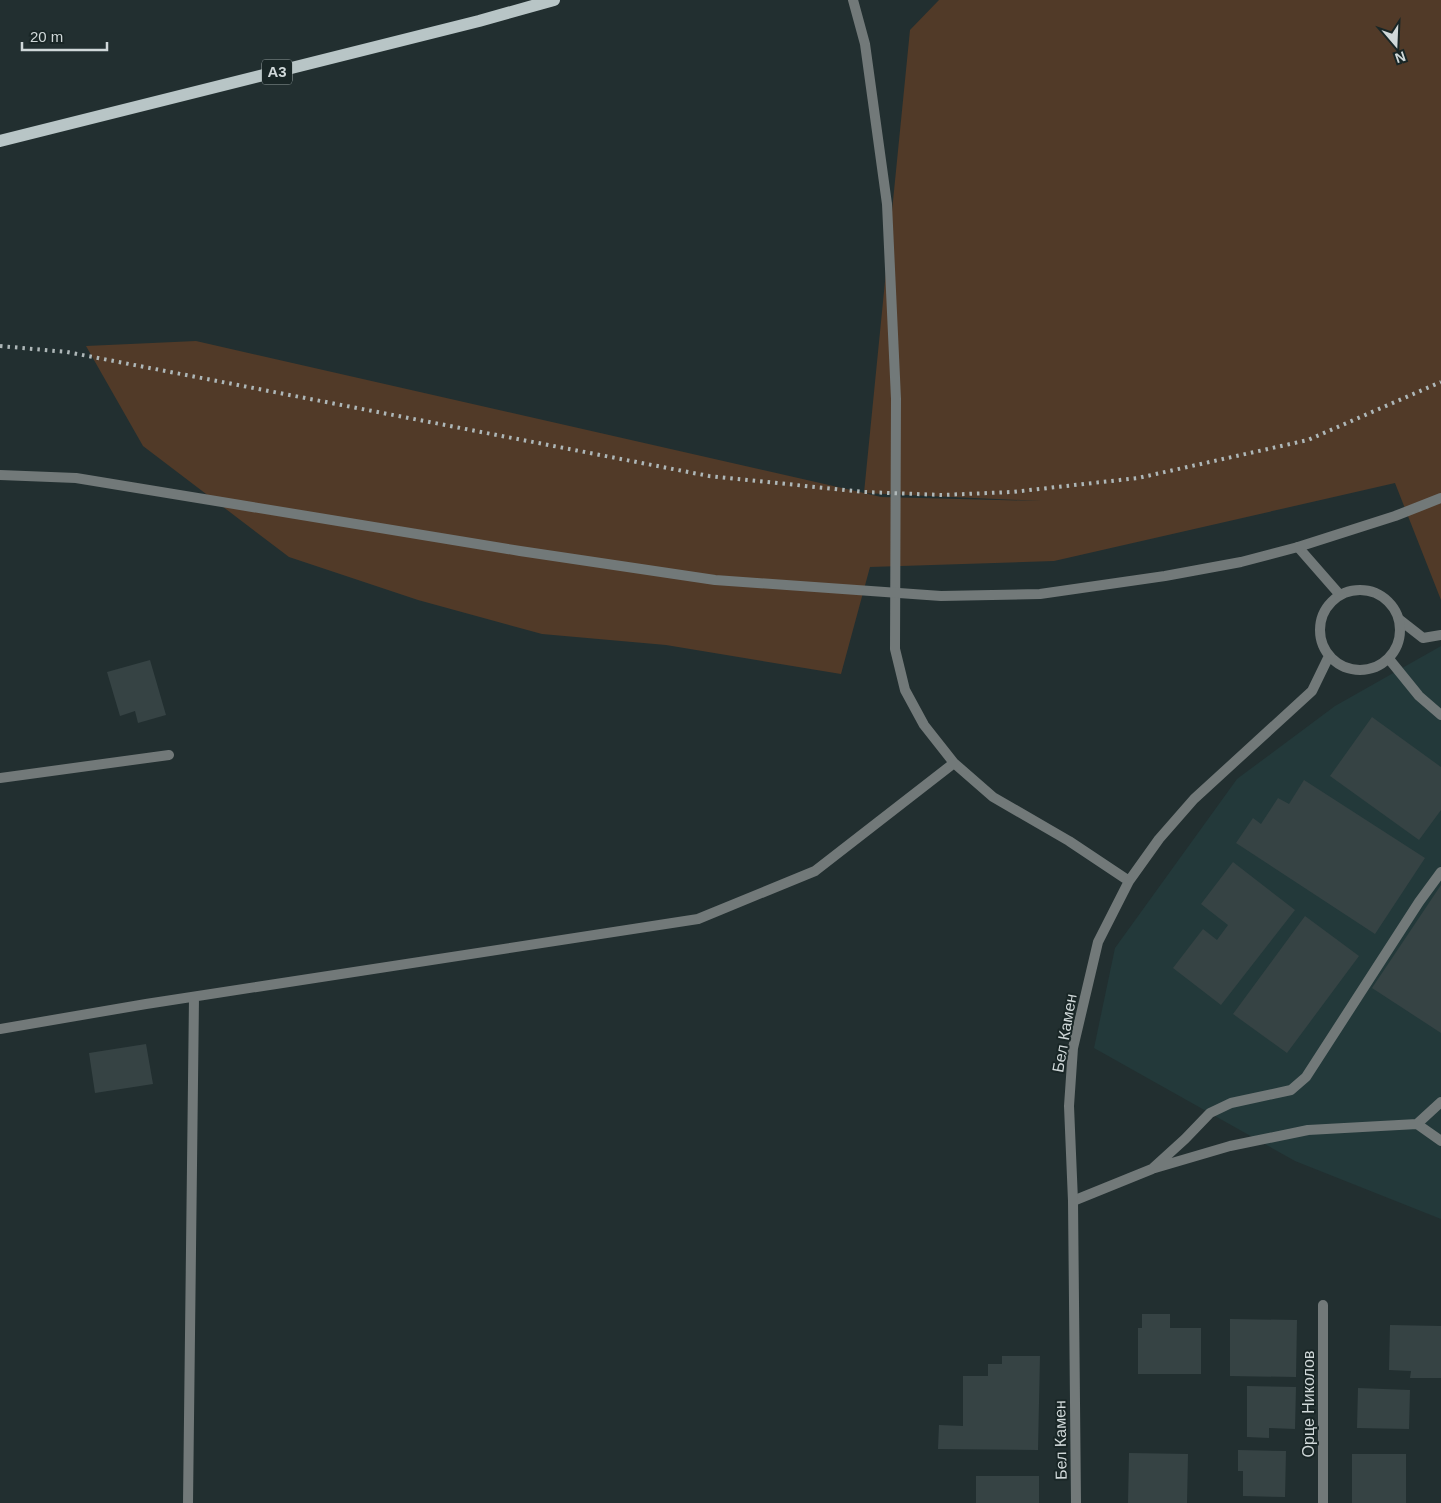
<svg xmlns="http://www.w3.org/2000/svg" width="1441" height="1503" font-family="Helvetica,sans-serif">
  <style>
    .built { fill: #23393a }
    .green { fill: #513a28; fill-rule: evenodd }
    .building { fill: #364344 }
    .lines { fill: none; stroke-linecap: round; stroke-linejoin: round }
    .service { stroke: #727979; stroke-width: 10 }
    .minor { stroke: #727979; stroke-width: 10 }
    .tertiary { stroke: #727979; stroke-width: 10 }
    .primary { stroke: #b8c5c6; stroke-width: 12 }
    .rail { stroke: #aeb7b8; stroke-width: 4; stroke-dasharray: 2.5 5; stroke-linecap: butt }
    .labels { text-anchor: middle; stroke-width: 4; stroke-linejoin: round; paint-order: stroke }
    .shield { fill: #192626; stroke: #99a3a3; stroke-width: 1 }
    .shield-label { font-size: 15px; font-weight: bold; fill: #d0d8d9 }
    .street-label { font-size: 16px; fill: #d0d8d9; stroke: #192626 }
  </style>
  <rect width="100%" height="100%" fill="#222f30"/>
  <path class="built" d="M1441,646V1219L1295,1161L1094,1048L1115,948L1237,779L1335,706Z"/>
  <path class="green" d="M939,0H1441V600L1395,483L1054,561L870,567L841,674L666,645L542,634L418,600L289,557L143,446L86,346L196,341L864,493L910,30ZM864,493L1042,501L881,497Z"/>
  <path class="building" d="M150,660L166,715L138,723L135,711L120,716L107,672Z
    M1372,717L1441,767V810L1419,840L1330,776Z
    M1304,780L1425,858L1375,934L1236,843L1253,818L1261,824L1278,798L1289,804Z
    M1233,862L1295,910L1221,1005L1173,968L1203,929L1217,940L1228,925L1201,904Z
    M1441,885V1033L1372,988Z
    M1305,916L1359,956L1287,1053L1233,1014Z
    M146,1044L153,1084L95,1093L89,1053Z
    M1142,1314H1170V1328H1201V1374H1138V1328H1142Z
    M1230,1319L1297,1320L1296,1377L1230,1376Z
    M1390,1325L1441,1326V1378H1410L1411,1371L1389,1370Z
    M1002,1356H1040L1038,1450L938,1449L939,1425L963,1426V1376H988V1364H1002Z
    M1247,1386L1296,1387L1295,1429L1269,1428V1438L1247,1437Z
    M1358,1388L1410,1390L1409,1429L1357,1428Z
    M1238,1450L1286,1451L1285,1497L1243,1496V1471H1238Z
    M1129,1453L1188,1454L1187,1503H1128Z
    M1352,1454H1406V1503H1352Z
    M976,1476H1039V1503H976Z"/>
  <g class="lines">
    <path class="service" d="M1400,620L1423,638L1441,635
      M1417,1124L1441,1102
      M1155,1168L1230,1146L1308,1130L1417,1124L1441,1141
      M1073,1201L1152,1169L1185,1139L1210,1113L1231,1103L1291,1090L1306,1077L1419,902L1441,872"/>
    <path class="minor" d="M853,0L865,44L887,204L896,399L895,649L905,690L924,725L954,763L993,797L1069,841L1129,881
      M1298,547L1340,595
      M1320 630a40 40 0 1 1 80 0a40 40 0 1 1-80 0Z
      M1389,659L1419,696L1441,715
      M0,778L169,755
      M0,1029L146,1004L698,919L815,871L954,763
      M1323,1305V1503
      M188,1503L194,997
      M1076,1503L1073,1201L1069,1106L1073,1048L1098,942L1129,881L1159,839L1194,799L1312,691L1329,656"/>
    <path class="tertiary" d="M0,475L76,478L520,551L715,580L941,596L1040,594L1165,576L1241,562L1298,547L1395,516L1441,498"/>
    <path class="primary" d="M0,141L479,21L554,0"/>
    <path class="rail" d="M0,346L67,352L709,476L864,492L942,495L1012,492L1138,478L1308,440L1441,382"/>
  </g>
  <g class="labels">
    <rect class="shield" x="262" y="59.5" width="30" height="25" rx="4"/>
    <g class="shield-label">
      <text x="277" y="77">A3</text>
    </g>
    <g class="street-label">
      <text transform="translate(1064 1033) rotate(-80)" y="6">Бел Камен</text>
      <text transform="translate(1308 1404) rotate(-90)" y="6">Орце Николов</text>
      <text transform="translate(1060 1440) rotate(-91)" y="6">Бел Камен</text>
    </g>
  </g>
  <g transform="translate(1396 45) rotate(161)" stroke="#192626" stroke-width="4" paint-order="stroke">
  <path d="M0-4L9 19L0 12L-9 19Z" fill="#d0d8d9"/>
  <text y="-8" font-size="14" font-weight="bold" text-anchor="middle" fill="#d0d8d9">N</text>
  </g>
  <path d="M22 42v8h85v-8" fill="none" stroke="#d0d8d9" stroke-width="2.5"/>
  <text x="30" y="42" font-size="15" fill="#d0d8d9" stroke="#192626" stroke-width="4" paint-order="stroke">20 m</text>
</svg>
